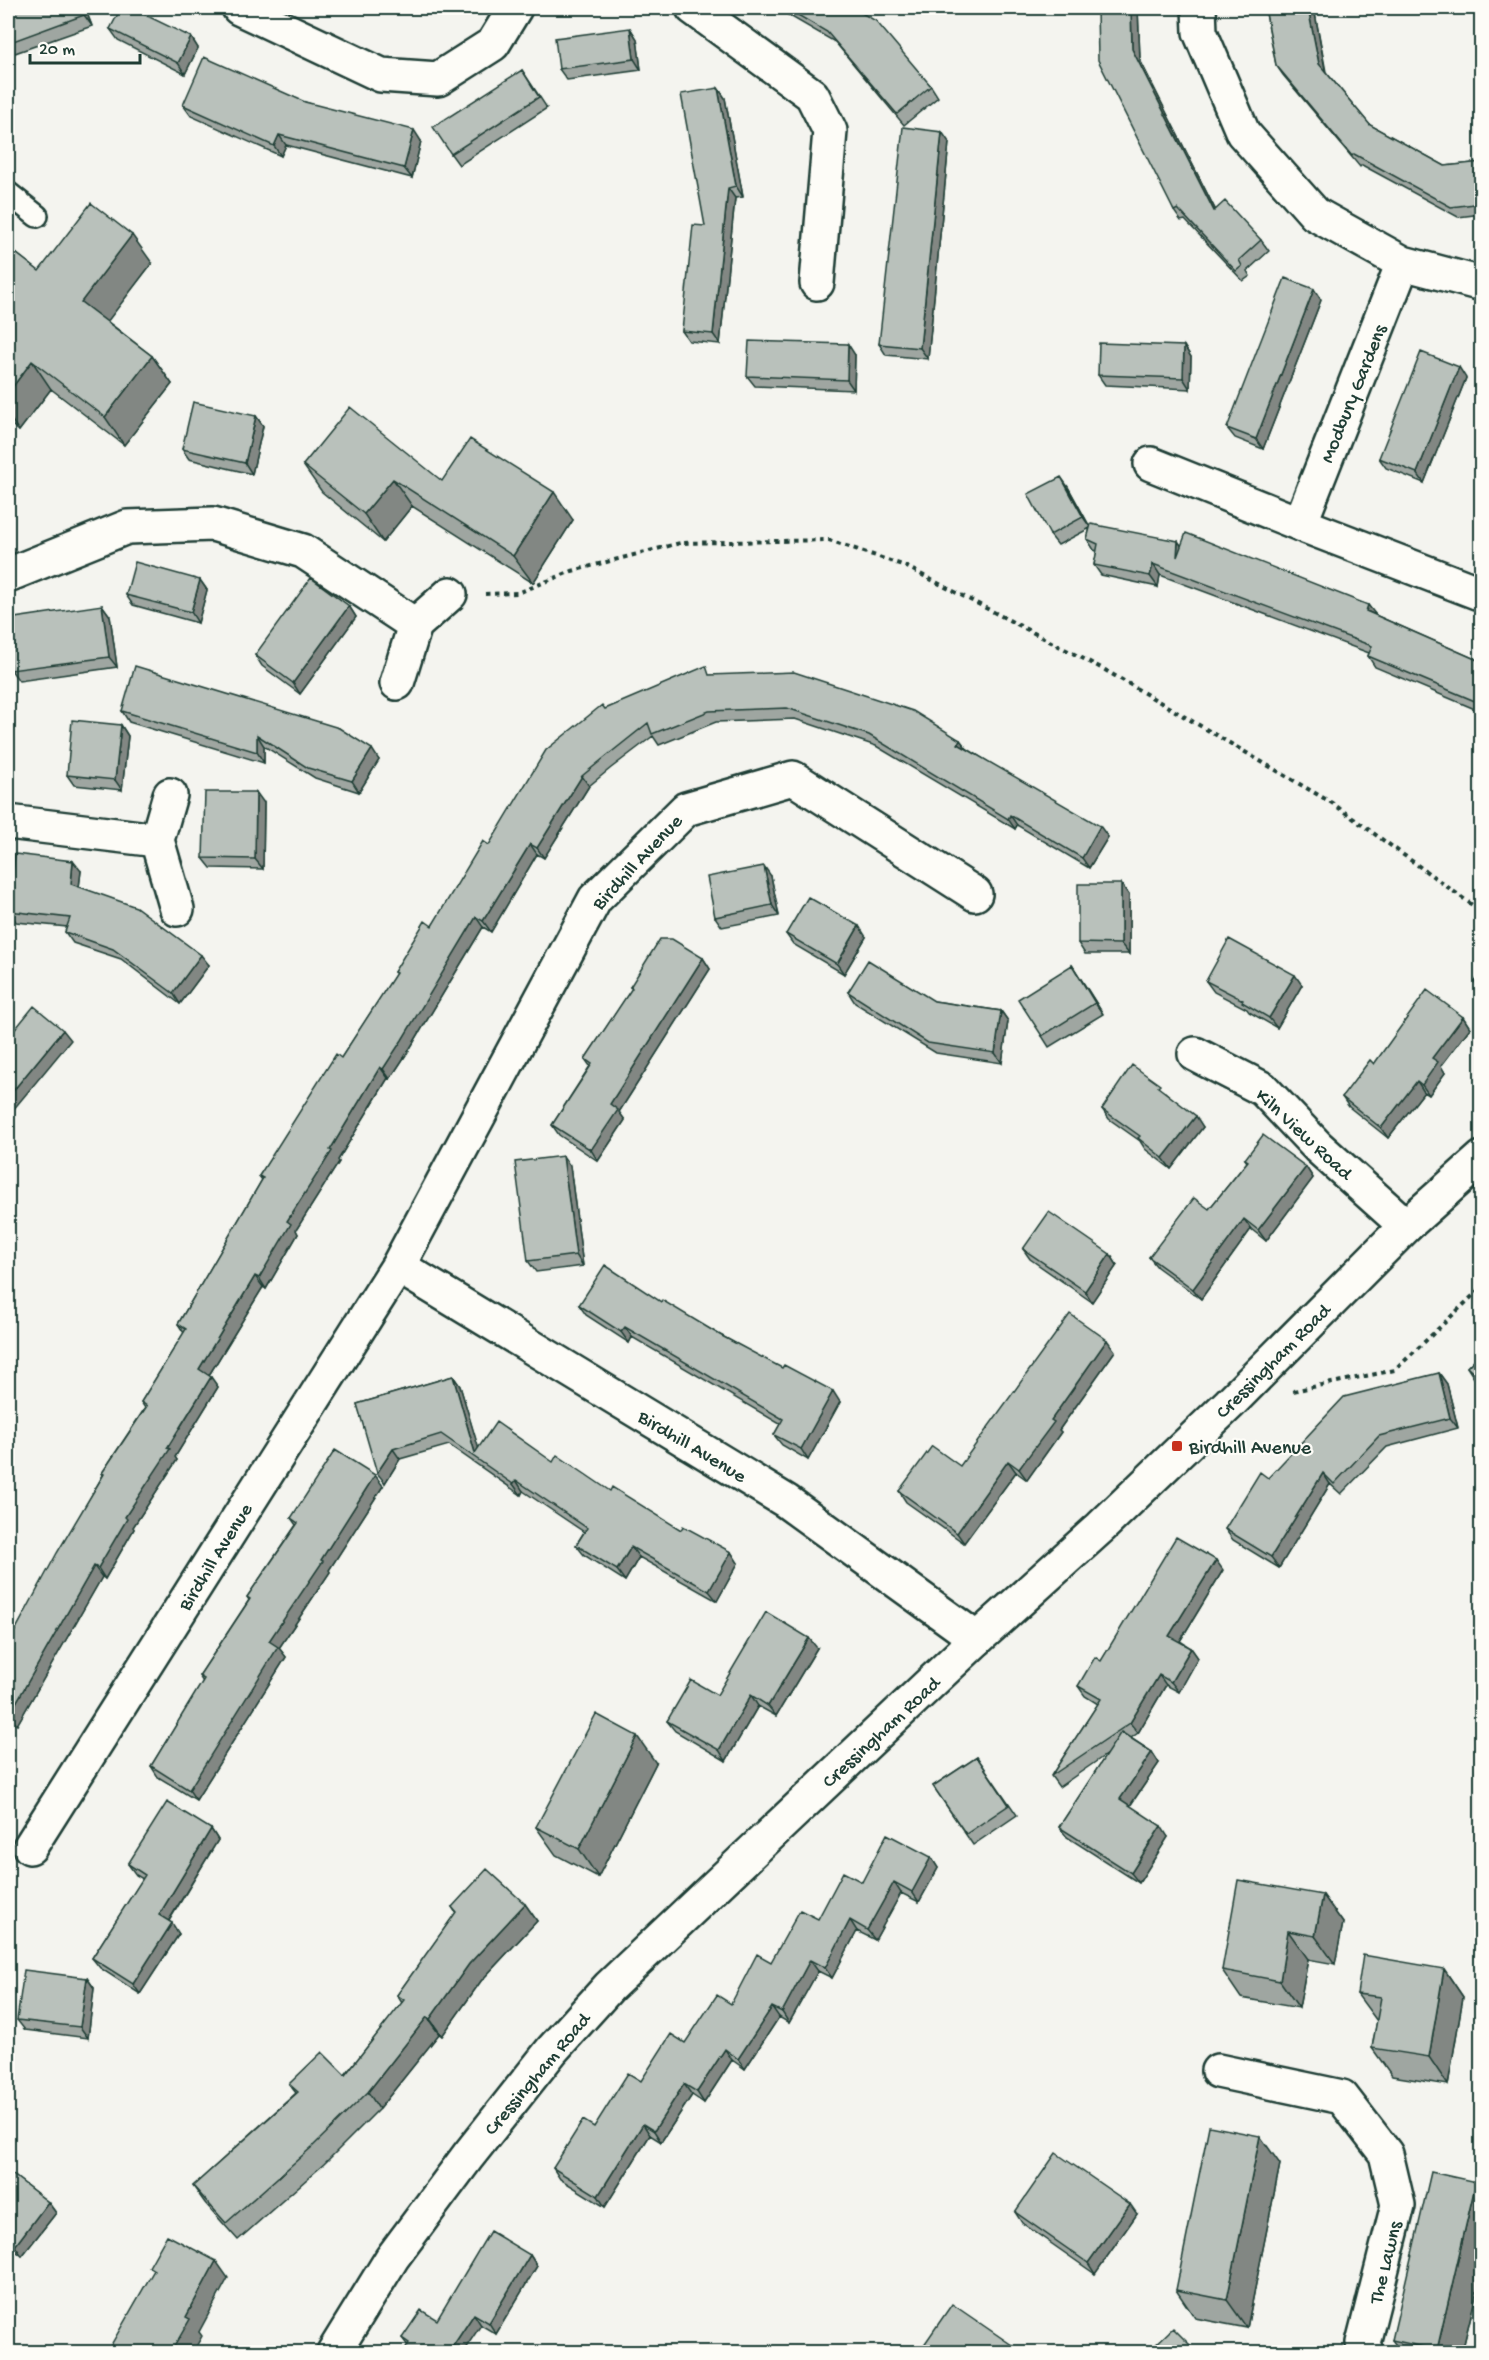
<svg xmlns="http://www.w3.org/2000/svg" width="1489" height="2360" font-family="'Gochi Hand',sans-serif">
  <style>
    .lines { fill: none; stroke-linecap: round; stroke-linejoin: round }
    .lane-casing { stroke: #1f3d34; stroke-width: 26 }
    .street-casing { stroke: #1f3d34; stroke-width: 38 }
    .secondary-casing { stroke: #1f3d34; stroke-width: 38 }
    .path { stroke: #1f3d34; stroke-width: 4; stroke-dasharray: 4.5 4.5; stroke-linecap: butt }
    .lane { stroke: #fdfcf7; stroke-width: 21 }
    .street { stroke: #fdfcf7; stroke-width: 33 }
    .secondary { stroke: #fdfcf7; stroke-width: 33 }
    .wall { fill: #9fa6a1; stroke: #1f3d34; stroke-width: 1.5 }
    .shaded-wall { fill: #828783; stroke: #1f3d34; stroke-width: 1.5 }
    .building { fill: #b9c1bb; stroke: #1f3d34; stroke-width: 1.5 }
    .poi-dot { fill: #c8321e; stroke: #fdfcf7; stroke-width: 2 }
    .labels { text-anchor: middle; stroke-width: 4.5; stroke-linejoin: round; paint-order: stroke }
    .street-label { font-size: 20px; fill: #1f3d34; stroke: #fdfcf7 }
    .poi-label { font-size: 20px; fill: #1f3d34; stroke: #fdfcf7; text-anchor: start }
  </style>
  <rect width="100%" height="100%" fill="#f4f4ef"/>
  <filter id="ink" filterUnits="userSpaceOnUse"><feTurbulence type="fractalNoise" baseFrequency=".0167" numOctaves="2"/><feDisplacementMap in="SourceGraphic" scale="12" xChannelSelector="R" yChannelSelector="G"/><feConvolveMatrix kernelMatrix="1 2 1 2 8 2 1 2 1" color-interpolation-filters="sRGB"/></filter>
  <g filter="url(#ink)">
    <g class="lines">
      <g class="lane-casing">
        <path id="lane" d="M8,193L37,216"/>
      </g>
      <g class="street-casing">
        <path id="street" d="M239,8L381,75L438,79L493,44L515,8
          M693,8L812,95L830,131L817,283
          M1199,8L1200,32L1243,133L1315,214L1403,263L1482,284
          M1403,263L1300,524L1482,594
          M1151,464L1300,524
          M8,575L127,527L213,524L303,551L415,625L397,683
          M415,625L450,594
          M8,822L157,840L177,909
          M157,840L170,795
          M1195,1054L1263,1089L1318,1147L1406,1226
          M398,1266L595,899L686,809L793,778L975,894
          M30,1847L398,1266L786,1501L977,1639
          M1218,2071L1342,2097L1386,2154L1398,2205L1363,2343L1366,2352"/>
      </g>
      <g class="secondary-casing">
        <path id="secondary" d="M334,2352L392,2258L468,2156L552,2050L609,1987L977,1639L1101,1527L1229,1404L1406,1226L1482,1158"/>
      </g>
      <path class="path" d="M485,594L518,593L572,571L680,543L829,540L905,566L1105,670L1332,803L1482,912
        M1293,1391L1395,1370L1482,1287"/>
      <use href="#lane" class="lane"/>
      <use href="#street" class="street"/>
      <use href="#secondary" class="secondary"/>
    </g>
    <path class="wall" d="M16,8H85L92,26L15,53L8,43V11Z
      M776,8H853L931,86L938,97L904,125L835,42Z
      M1097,8H1138L1140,60L1215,209L1261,240L1269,251L1247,271L1250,276L1243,281L1185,220L1181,221L1174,211Z
      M1265,8H1314L1326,72L1370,125L1445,166L1482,162V214L1458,217L1362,165L1360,167L1283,75L1276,65Z
      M630,28L637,39L641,70L567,80L559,69Z
      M110,29L191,37L198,48L185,74L118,40Z
      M522,70L547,108L459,165L451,154Z
      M718,88L725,98L743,197L735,198L720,344L689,341L682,331L705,226Z
      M305,102L421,141L412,178L286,145L281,156L191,116L183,105Z
      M949,142L928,359L886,355L879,344Z
      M8,247L39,271L152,263L107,321L152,356L172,384L124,445L51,389L19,431L8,422Z
      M1321,300L1263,449L1235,438L1227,428Z
      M1184,346L1191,357L1190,389L1105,385L1098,375Z
      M855,355L854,390L755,386L747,376Z
      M1466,378L1424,483L1386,468L1379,458Z
      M256,416L263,426L252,474L189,459L182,449Z
      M303,465L442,481L573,520L533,583L412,506L383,542L322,492Z
      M1068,487L1090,527L1178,541L1181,546L1368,605L1375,615L1482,662V712L1375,667L1368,656L1369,653L1160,575L1158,587L1101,575L1094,565L1097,551L1094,550L1087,539L1090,528L1058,545L1050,535Z
      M200,580L207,590L198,623L133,605L126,595Z
      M102,605L110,616L117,667L19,681L11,670Z
      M349,606L356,617L300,694L262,666L255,655Z
      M712,675L960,740L966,748L1108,837L1089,868L1017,825L1015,829L876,746L795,719L716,722L659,745L653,736L611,768L589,786L544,858L537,854L491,932L483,927L409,1050L390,1079L388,1078L338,1160L339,1162L296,1230L298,1234L266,1289L263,1287L209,1375L218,1387L175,1457L177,1460L133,1527L134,1529L105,1579L102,1577L17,1725L12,1722L8,1730V1641L9,1642L103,1475L102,1473L145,1408L141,1402L184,1333L178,1324L262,1180L259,1176L341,1058L396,974L394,972L432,926L489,845L605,709Z
      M122,711L339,728L379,760L359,792L315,778L264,746V763L129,722Z
      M121,725L128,736L122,790L74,785L67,775Z
      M264,803L263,869L211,868L203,858Z
      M81,871L79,887L209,965L180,1004L121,959L73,943L65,932L67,927L16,922L9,911Z
      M771,876L779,916L722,927L715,917Z
      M1121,884L1129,895V954H1085L1078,943Z
      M786,934L866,937L844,974L793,944Z
      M703,958L710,969L619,1112L625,1120L598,1161L559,1135L552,1125L590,1066L585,1059L632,989L630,987Z
      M1072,965L1103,1014L1049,1047L1042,1036Z
      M1482,972V992L1475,982Z
      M1206,981L1302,985L1277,1028L1249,1012L1247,1009L1214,992Z
      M848,992L934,1001L1001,1011L1008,1021L1002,1063L936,1053L855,1003Z
      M1463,1017L1470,1028L1441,1066L1445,1073L1429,1095L1424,1092L1388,1138L1349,1107L1342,1097L1374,1064Z
      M1165,1092L1203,1127L1171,1169L1145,1149L1140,1141L1109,1119L1102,1109Z
      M1245,1159L1306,1167L1313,1178L1266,1241L1251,1229L1201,1299L1157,1267L1149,1257L1209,1209L1247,1162Z
      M570,1166L583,1266L536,1272L528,1261Z
      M1023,1249L1110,1254L1117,1265L1092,1302L1030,1259Z
      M661,1302L840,1402L808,1460L782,1445L774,1435L780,1424L632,1337L629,1343L586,1315L579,1305Z
      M1115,1351L1059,1430L1061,1432L1027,1480L1016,1472L964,1543L906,1502L899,1491L960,1466Z
      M1482,1352V1385L1474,1378L1467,1367Z
      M1439,1373L1447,1384L1458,1428L1387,1447L1341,1494L1330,1484L1279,1568L1233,1540L1225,1529L1268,1478Z
      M453,1376L460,1386L478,1448L553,1462L681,1530L731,1552L738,1563L717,1601L639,1557L625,1581L584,1555L576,1545L584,1532L523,1491L521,1495L449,1445L400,1459L385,1483L357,1404Z
      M383,1486L329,1570L330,1572L279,1648L286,1657L196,1800L158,1777L151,1766L203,1682L199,1676L249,1600L247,1597L296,1525L291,1518Z
      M1223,1570L1180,1641L1191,1648L1198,1658L1179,1692L1166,1685L1138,1733L1131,1738L1152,1752L1159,1763L1130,1806L1168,1837L1139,1883L1067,1837L1059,1827L1107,1754L1059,1787L1051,1776L1098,1704L1085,1696L1078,1686L1101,1661Z
      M817,1648L776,1716L758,1706L726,1761L675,1731L667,1721L717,1695Z
      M977,1757L1017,1815L973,1845L933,1786Z
      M656,1763L598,1877L556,1855L536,1827Z
      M211,1829L218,1840L169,1921L179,1934L140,1994L100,1968L92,1958L143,1879L136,1875L128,1864Z
      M931,1857L938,1868L919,1902L901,1893L875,1940L857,1931L832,1978L818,1971L789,2023L779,2017L745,2069L732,2060L704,2103L692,2095L661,2142L650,2135L605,2207L560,2179L553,2168L594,2127L641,2081L731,2004L771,1962L818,1919L862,1882Z
      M1323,1895L1343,1923L1335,1964L1308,1959L1299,2008L1241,1998L1222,1970Z
      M525,1904L537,1921L481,1981L442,2036L439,2034L379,2109L324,2164L238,2240L205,2203L193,2186L296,2093L289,2084L345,2075L402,2003L397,1995L456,1913L452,1907Z
      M1444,1969L1463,1997L1448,2085L1392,2076L1372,2048L1377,2021L1357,1994Z
      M87,1978L94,1988L88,2038L25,2030L17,2020Z
      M1280,2164L1247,2328L1195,2318L1176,2290Z
      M8,2171L48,2202L56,2213L22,2256L8,2245Z
      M1476,2182L1482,2189V2270L1462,2352H1401L1392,2340Z
      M1015,2212L1137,2214L1095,2274L1022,2223Z
      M530,2255L537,2266L496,2334L481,2325L408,2346L402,2338L437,2320Z"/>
    <path class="shaded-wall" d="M82,8H85L92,26L84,15Z
      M1131,8H1138L1140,60L1221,221L1214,211L1132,49Z
      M1308,8H1314L1326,75L1319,64Z
      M630,28L637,39L641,70L634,59Z
      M191,37L198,48L185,74L178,63Z
      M718,88L725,98L743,197L736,186Z
      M414,130L421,141L412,178L404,168Z
      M942,132L949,142L928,359L920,348Z
      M279,135L286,145L281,156L274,146Z
      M728,188L735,198L720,344L713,334Z
      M132,235L152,263L101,330L81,302Z
      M1314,289L1321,300L1263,449L1256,439Z
      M848,344L855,355L854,390L847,380Z
      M1184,346L1191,357L1190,389L1183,378Z
      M152,356L172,384L124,445L105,417Z
      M32,361L51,389L19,431L8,415V393Z
      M1459,367L1466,378L1424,483L1417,473Z
      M256,416L263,426L252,474L245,463Z
      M1061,477L1068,487L1090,527L1083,517Z
      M393,479L412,506L383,542L364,514Z
      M554,492L573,520L533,583L513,556Z
      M1178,541L1185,551L1177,557Z
      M1153,564L1160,575L1158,587L1150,576Z
      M200,580L207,590L198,623L191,612Z
      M102,605L110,616L117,667L109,657Z
      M1368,605L1376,615L1366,611Z
      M349,606L356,617L300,694L293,683Z
      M121,725L128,736L122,790L115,780Z
      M257,735L264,746V763L257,752Z
      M960,740L968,750L958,744Z
      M372,749L379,760L359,792L352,781Z
      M582,776L589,786L544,858L537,848Z
      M256,792L264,803L263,869L255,859Z
      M1010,815L1017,825L1015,829L1008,819Z
      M1100,826L1108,837L1089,868L1082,858Z
      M530,844L537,854L491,932L483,921Z
      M73,861L81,871L78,895L71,884Z
      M764,866L771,876L779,916L772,905Z
      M1121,884L1129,895V954L1121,944Z
      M476,917L483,927L409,1050L390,1079L383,1069Z
      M859,926L866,937L844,974L837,964Z
      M201,955L209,965L180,1004L173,993Z
      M703,958L710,969L619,1112L625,1120L598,1161L591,1150L610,1104Z
      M1072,965L1079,976L1103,1014L1095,1003Z
      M1295,975L1302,985L1277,1028L1269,1018Z
      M1001,1011L1008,1021L1002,1063L995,1053Z
      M1463,1017L1470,1028L1441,1066L1445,1073L1429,1095L1422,1085L1432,1058Z
      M63,1030L71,1040L8,1116V1097Z
      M380,1067L388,1078L338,1160L339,1162L296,1230L298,1234L266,1289L259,1278L287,1221Z
      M1417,1081L1424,1092L1388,1138L1381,1128Z
      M1196,1116L1203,1127L1171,1169L1163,1158Z
      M563,1156L570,1166L583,1266L576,1255Z
      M1306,1167L1313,1178L1266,1241L1258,1230Z
      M1244,1219L1251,1229L1201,1299L1193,1289Z
      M1110,1254L1117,1265L1092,1302L1085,1291Z
      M255,1276L263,1287L206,1380L199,1369Z
      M625,1327L632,1337L629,1343L621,1332Z
      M1107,1340L1115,1351L1059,1430L1061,1432L1027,1480L1019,1469L1051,1420Z
      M1439,1373L1447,1384L1458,1428L1450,1418Z
      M453,1376L460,1386L483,1463L475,1453Z
      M211,1377L218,1387L175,1457L177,1460L133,1527L134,1529L105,1579L98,1568L125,1517Z
      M833,1391L840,1402L808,1460L801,1449Z
      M393,1449L400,1459L385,1483L377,1473Z
      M1008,1461L1016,1472L964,1543L957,1533Z
      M1323,1473L1330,1484L1279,1568L1271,1557Z
      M375,1475L383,1486L329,1570L330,1572L279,1648L286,1657L196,1800L189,1790L269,1641Z
      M516,1480L523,1491L521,1495L513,1484Z
      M631,1547L639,1557L625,1581L617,1570Z
      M731,1552L738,1563L717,1601L709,1591Z
      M1216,1560L1223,1570L1177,1646L1169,1636Z
      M94,1566L102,1577L17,1725L9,1715Z
      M809,1638L817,1648L776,1716L768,1706Z
      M1191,1648L1198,1658L1179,1692L1171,1682Z
      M1159,1675L1166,1685L1138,1733L1130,1723Z
      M751,1695L758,1706L726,1761L719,1750Z
      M8,1716L12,1722L8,1730Z
      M637,1736L656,1763L598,1877L579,1849Z
      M1152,1752L1159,1763L1127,1810L1120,1799Z
      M1161,1826L1168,1837L1139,1883L1131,1873Z
      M211,1829L218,1840L166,1925L159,1915Z
      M931,1857L938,1868L919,1902L912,1892Z
      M894,1882L901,1893L875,1940L867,1930Z
      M1323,1895L1343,1923L1335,1964L1315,1936Z
      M525,1904L537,1921L481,1981L442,2036L430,2019L469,1964Z
      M850,1920L857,1931L832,1978L825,1968Z
      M172,1923L179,1934L140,1994L133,1984Z
      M1288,1931L1308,1959L1299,2008L1280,1981Z
      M810,1960L818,1971L789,2023L782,2012Z
      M1444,1969L1463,1997L1448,2085L1429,2057Z
      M87,1978L94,1988L88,2038L80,2027Z
      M772,2007L779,2017L745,2069L738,2059Z
      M427,2017L439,2034L379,2109L368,2092Z
      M725,2049L732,2060L704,2103L697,2092Z
      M684,2084L692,2095L661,2142L654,2131Z
      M643,2124L650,2135L605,2207L598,2196Z
      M1260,2136L1280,2164L1247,2328L1227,2300Z
      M1476,2182L1482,2189V2270L1462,2352H1439L1437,2350Z
      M48,2202L56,2213L22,2256L15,2246Z
      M1130,2204L1137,2214L1095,2274L1088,2263Z
      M530,2255L537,2266L496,2334L489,2323Z
      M216,2261L228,2278L199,2332L202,2336L193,2352H171L186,2317Z
      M474,2314L481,2325L463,2352H449Z"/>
    <path class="building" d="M16,8H82L84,15L8,43V11Z
      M121,8H131L191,37L178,63L110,29Z
      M786,8H853L876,21L931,86L897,114L827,32Z
      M1097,8H1131L1132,49L1214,211L1225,201L1261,240L1239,260L1242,266L1236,271L1178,209L1174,211L1098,60Z
      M1265,8H1308L1319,64L1370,125L1445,166L1482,162V203L1451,207L1354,154L1352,156L1276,65Z
      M630,28L634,59L559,69L555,38Z
      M204,57L305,102L414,130L404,168L279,135L274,146L183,105Z
      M522,70L539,97L451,154L433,127Z
      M718,88L736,186L728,188L713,334L682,331L693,225L705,226L681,94Z
      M903,127L942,132L920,348L879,344Z
      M91,203L132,235L81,302L152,356L105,417L32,361L8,393V247L39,271Z
      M1285,278L1314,289L1256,439L1227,428Z
      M749,341L848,344L847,380L747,376Z
      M1099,343L1184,346L1183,378L1098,375Z
      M1421,352L1459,367L1417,473L1379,458Z
      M193,402L256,416L245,463L182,449Z
      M350,407L442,481L470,439L554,492L513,556L393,479L364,514L303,465Z
      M1061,477L1083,517L1050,535L1028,494Z
      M1091,524L1178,541L1177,557L1186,533L1368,605L1366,611L1482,662V704L1368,656L1372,646L1153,564L1150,576L1094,565L1098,544L1087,539Z
      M135,562L200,580L191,612L126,595Z
      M311,578L349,606L293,683L255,655Z
      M102,605L109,657L11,670L8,640V619Z
      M135,666L339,728L372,749L352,781L308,768L257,735V752L122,711Z
      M706,666L709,675L794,672L913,711L960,740L958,744L1100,826L1082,858L1010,815L1008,819L869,735L787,708L709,711L652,734L648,723L604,758L582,776L537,848L530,844L483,921L476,917L402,1040L383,1069L380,1067L330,1150L332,1151L287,1221L291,1224L259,1278L255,1276L199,1369L211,1377L167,1448L170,1449L125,1517L127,1519L98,1568L94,1566L9,1715L8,1714V1641L9,1642L57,1553L104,1474L102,1473L147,1406L141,1402L186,1329L178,1324L263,1178L259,1176L336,1054L341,1058L396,973L394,972L425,921L432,926L483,841L489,845L546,750L602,705L605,709Z
      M72,720L121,725L115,780L67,775Z
      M205,792H256L255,859L203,858Z
      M15,854L73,861L71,884L136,907L201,955L173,993L113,949L65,932L70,918L9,911Z
      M764,866L772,905L715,917L707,877Z
      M1078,884H1121V944L1078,943Z
      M808,897L859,926L837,964L786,934Z
      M660,939H672L703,958L610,1104L618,1110L591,1150L552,1125L592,1064L585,1059L632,988L630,987Z
      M1229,939L1295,975L1269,1018L1242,1002L1243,1000L1206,981Z
      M868,960L934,1001L1001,1011L995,1053L928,1043L848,992Z
      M1072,965L1095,1003L1042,1036L1018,999Z
      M1482,972V987L1475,982Z
      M1427,990L1463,1017L1432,1058L1438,1062L1422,1085L1417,1081L1381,1128L1342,1097L1370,1060L1374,1064Z
      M34,1006L63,1030L8,1097V1038Z
      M1132,1065L1160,1085L1158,1087L1196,1116L1163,1158L1138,1138L1140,1136L1102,1109Z
      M1263,1135L1306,1167L1258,1230L1244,1219L1193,1289L1149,1257L1194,1198L1209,1209L1248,1161L1245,1159Z
      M563,1156L576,1255L528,1261L515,1162Z
      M1049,1212L1110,1254L1085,1291L1023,1249Z
      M605,1265L661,1302L662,1300L720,1335L782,1368L784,1365L833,1391L801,1449L774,1435L783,1419L625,1327L621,1332L579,1305Z
      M1070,1314L1107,1340L1051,1420L1054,1422L1019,1469L1008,1461L957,1533L899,1491L932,1446L960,1466Z
      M1482,1352V1381L1467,1367Z
      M1439,1373L1450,1418L1379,1436L1334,1484L1323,1473L1271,1557L1225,1529L1260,1472L1268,1478L1344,1397Z
      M453,1376L475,1453L496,1422L553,1462L557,1455L610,1491L612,1487L681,1530L683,1526L731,1552L709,1591L631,1547L617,1570L576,1545L587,1528L516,1480L513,1484L441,1434L393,1449L377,1473L357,1404Z
      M335,1450L375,1475L321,1560L323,1561L269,1641L278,1647L189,1790L151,1766L204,1679L199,1676L250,1599L247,1597L298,1523L291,1518Z
      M1176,1537L1216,1560L1169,1636L1191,1648L1171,1682L1159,1675L1130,1723L1051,1776L1101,1699L1078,1686L1095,1657L1101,1661Z
      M766,1612L809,1638L768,1706L751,1695L719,1750L667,1721L691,1680L717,1695Z
      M596,1714L637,1736L579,1849L536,1827Z
      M1121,1732L1152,1752L1120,1799L1161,1826L1131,1873L1059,1827Z
      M977,1757L1009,1805L966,1834L933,1786Z
      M167,1802L211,1829L159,1915L172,1923L133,1984L92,1958L145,1875L128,1864Z
      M887,1834L931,1857L912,1892L894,1882L867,1930L850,1920L825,1968L810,1960L782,2012L772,2007L738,2059L725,2049L697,2092L684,2084L654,2131L643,2124L598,2196L553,2168L583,2120L594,2127L628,2073L641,2081L671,2034L685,2043L717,1995L731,2004L757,1954L771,1962L800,1910L818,1919L843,1872L862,1882Z
      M487,1869L525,1904L469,1964L430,2019L427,2017L368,2092L312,2147L226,2223L193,2186L298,2092L289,2084L322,2052L345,2075L404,2000L397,1995L456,1912L452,1907Z
      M1238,1880L1323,1895L1315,1936L1288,1931L1280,1981L1222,1970Z
      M1363,1955L1444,1969L1429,2057L1372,2048L1381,1997L1357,1994Z
      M24,1970L87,1978L80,2027L17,2020Z
      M1209,2126L1260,2136L1227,2300L1176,2290Z
      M1056,2153L1130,2204L1088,2263L1015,2212Z
      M8,2171L48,2202L15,2246L8,2240Z
      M1431,2172L1476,2182L1437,2350L1392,2340Z
      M490,2231L530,2255L489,2323L474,2314L449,2352H404L409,2343L402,2338L421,2310L437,2320Z
      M167,2235L216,2261L186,2317L190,2319L171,2352H107L154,2270L149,2267Z
      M952,2304L1022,2352H919Z
      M1173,2328L1197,2352H1148Z"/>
  </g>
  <rect class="poi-dot" x="1171" y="1440" width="12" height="12" rx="3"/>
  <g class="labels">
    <g class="street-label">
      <text transform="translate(1352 393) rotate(-68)" y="7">Modbury Gardens</text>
      <text transform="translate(636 861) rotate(-47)" y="7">Birdhill Avenue</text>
      <text transform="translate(1305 1133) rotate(43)" y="7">Kiln View Road</text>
      <text transform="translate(1272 1360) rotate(-45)" y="7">Cressingham Road</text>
      <text transform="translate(693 1445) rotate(31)" y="7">Birdhill Avenue</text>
      <text transform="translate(214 1556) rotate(-58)" y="7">Birdhill Avenue</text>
      <text transform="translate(880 1731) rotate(-43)" y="7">Cressingham Road</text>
      <text transform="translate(536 2073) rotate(-50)" y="7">Cressingham Road</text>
      <text transform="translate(1384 2262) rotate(-76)" y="7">The Lawns</text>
    </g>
    <g class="poi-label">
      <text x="1189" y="1453">Birdhill Avenue</text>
    </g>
  </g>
  <rect width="1489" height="2360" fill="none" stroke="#fdfcf7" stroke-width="30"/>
  <rect x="15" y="15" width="1459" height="2330" fill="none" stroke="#1f3d34" stroke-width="2" filter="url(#ink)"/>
  <path d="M30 54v9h110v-9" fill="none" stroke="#1f3d34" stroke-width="3"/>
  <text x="39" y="54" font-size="18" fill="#1f3d34" stroke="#fdfcf7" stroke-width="4.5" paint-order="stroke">20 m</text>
</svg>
